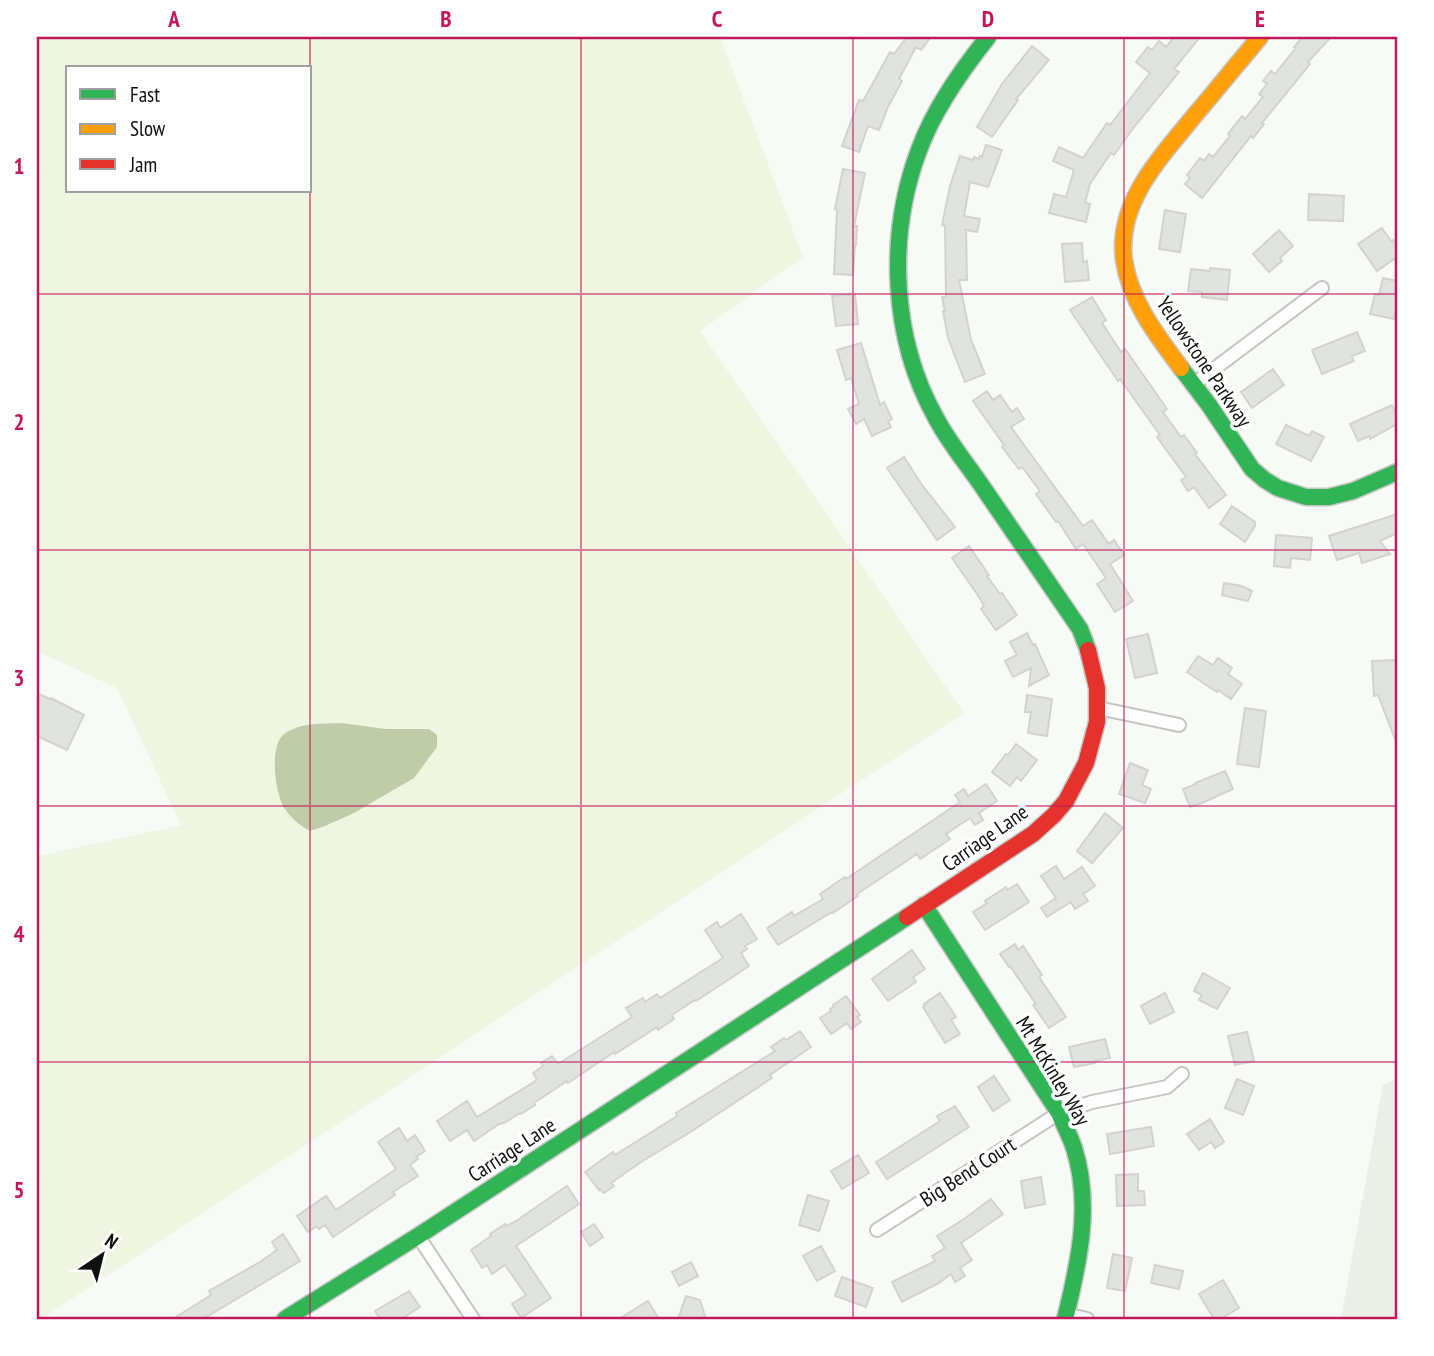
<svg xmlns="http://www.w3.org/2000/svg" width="1434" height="1356" font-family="'PT Sans Narrow',sans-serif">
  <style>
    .built { fill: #ebefe5 }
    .green { fill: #eef6e2; fill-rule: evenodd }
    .water { fill: #bfcca7 }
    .building { fill: #e1e3df; stroke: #d2d3d0; stroke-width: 2 }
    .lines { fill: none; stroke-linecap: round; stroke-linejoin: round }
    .street-casing { stroke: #c4c6c3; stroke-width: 16 }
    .fast-casing { stroke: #c4c6c3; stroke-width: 19 }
    .slow-casing { stroke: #c4c6c3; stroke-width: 19 }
    .jam-casing { stroke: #c4c6c3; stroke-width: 19 }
    .street { stroke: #fefefe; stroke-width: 12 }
    .fast { stroke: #30b455; stroke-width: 16 }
    .slow { stroke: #ff9f0a; stroke-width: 16 }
    .jam { stroke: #e5322d; stroke-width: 16 }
    .grid { fill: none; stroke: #c2185b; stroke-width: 2; stroke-opacity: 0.55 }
    .labels { text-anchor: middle; stroke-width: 7; stroke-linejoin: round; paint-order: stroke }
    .street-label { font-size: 21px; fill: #10110e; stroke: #fff }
    .neatline { fill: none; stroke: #c2185b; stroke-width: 2.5 }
    .grid-label { font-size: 23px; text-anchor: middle; font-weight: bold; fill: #c2185b }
  </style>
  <rect width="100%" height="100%" fill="#f8faf6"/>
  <path class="built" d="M1397,1079V1319H1341L1383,1085Z"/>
  <path class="green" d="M37,37H720L803,257L700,331L964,713L41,1319H37V856L181,825L117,688L37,651ZM68,68H310V191H68Z"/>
  <path class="water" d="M342,723L385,729H429L437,735V747L414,778L354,813L325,826L310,831C299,825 292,819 285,809C275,795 269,748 283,735C299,722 322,724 342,723Z"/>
  <path class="building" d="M904,37H931L921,50L916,47L899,79L902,81L888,107L879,130L868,126L859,152L842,146L859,100L863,101L890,52L894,54L906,38Z
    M1174,37H1200L1174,69L1179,72L1134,127L1114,155L1111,153L1090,184L1085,203L1090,204L1086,222L1049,213L1054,194L1066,197L1074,170L1053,161L1059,147L1083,158L1107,123L1110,125L1150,73L1136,62L1148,47L1152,50L1159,41L1166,47Z
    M1303,37H1331L1308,62L1310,64L1262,123L1264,124L1253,138L1251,136L1202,198L1185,184L1190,178L1187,175L1200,158L1204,161L1209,154L1213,157L1230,136L1228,134L1242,116L1245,119L1263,97L1259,94L1267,84L1263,81L1271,71L1275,74L1296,48L1294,47Z
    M1032,46L1049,60L1016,99L1018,100L992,137L977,127L1002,84Z
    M986,145L1002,150L988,187L970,182L964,216L980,219L977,232L966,230L967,280H959L971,340L985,374L965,382L948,338L943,311H945L942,297H946L945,226L942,225L950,186L960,156L973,160L974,157L979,159L980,156L982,157Z
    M843,169L865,173L854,226H857L856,245H855L853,275L834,274L837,210L835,209Z
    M1309,194L1344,196L1343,221L1308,220Z
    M1165,210L1186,214L1180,252L1159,249Z
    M1382,228L1391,241L1393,240L1397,246V257L1377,271L1358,244Z
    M1279,230L1293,246L1280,258L1282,261L1269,272L1253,254Z
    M1082,243L1083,262L1087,261L1089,280L1065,282L1062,244Z
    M1210,268L1230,270L1227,300L1202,297V292L1188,291L1191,269L1210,271Z
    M1383,278L1397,281V306L1394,319L1370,314L1375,294L1379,295Z
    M855,294L858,324L836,326L832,296Z
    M1092,297L1106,320L1102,323L1121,352L1125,349L1167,409L1163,412L1181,437L1184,435L1197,453L1195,454L1226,495L1209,508L1194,487L1188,491L1181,480L1186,477L1157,437L1160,435L1120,379L1118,381L1070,310Z
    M1357,332L1365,351L1352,356L1354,361L1322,374L1312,350Z
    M861,343L880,405L884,402L892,419L888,421L891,427L872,436L864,419L856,424L848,409L859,404L851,378L846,380L837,350Z
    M1273,369L1284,385L1252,408L1241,392Z
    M987,391L993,400L1000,395L1012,412L1017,408L1024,419L1011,427L1083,526L1092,520L1109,544L1114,540L1124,555L1110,564L1133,601L1115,612L1097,584L1106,578L1083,544L1076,549L1058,521L1056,522L1036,494L1040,491L1022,467L1019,469L1002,447L1004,445L973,401Z
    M1392,405L1397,417V424L1370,439L1369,436L1358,441L1350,424Z
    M1286,425L1309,436L1312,431L1324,437L1311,461L1276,444Z
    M904,457L922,485L955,527L937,540L887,468Z
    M1232,506L1255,522V526L1245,542L1220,524Z
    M1397,514V533L1380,541L1390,554L1362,563L1359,553L1337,560L1329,536Z
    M1276,535L1312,538L1310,560L1291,558L1290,568L1274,566Z
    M969,546L989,575L987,576L1000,594L1002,593L1017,615L996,630L981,609L984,606L979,597L952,558Z
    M1224,583L1242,586L1252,591L1248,601L1222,595Z
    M1027,633L1033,645L1035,644L1049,675L1029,686L1031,668L1013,677L1005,661L1017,655L1010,642Z
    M1148,634L1157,673L1135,678L1126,639Z
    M1198,656L1213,665L1218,658L1232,668L1228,674L1242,684L1231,699L1218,690L1217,692L1187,672Z
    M1396,660L1397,668L1396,742L1378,695L1374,696L1372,661Z
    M37,693L50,699L51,698L84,715L67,750L37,736Z
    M1027,695L1052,699L1047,736L1028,733L1031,712H1025Z
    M1245,708L1266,711L1259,767L1237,764Z
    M1016,744L1037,760L1021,781L1017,777L1010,786L992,772L1006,754L1008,755Z
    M1130,763L1148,770L1142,785L1151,789L1145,803L1119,794Z
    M1225,771L1233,789L1202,803L1190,807L1183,789L1196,784L1195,783Z
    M986,784L997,801L979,813L983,820L975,825L970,818L946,834L950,839L920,859L917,854L857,894L858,896L833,913L832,912L778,945L767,928L792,912L794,916L823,899L820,894L845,877L846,879L960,802L955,795L964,789L968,796Z
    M1105,813L1123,828L1092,863L1077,851Z
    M1056,866L1064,879L1082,867L1095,886L1083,894L1088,901L1075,909L1071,902L1047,917L1041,908L1056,898L1041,876Z
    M1017,884L1029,902L985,930L973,912L987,903L985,901L1006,887L1007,890Z
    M741,914L757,939L745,946L747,949L741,953L749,966L696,1001L695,1000L672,1015L674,1019L658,1030L657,1027L615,1054L614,1052L568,1083L567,1081L534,1103L535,1105L521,1114L520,1113L504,1123L499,1124L474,1141L467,1130L450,1141L437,1121L467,1101L477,1117L534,1082L537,1079L533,1073L543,1066L541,1063L552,1056L558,1064L632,1017L626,1008L643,998L645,1002L657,994L660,998L723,958L705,930L717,922L720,928Z
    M1015,944L1018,950L1023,946L1042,975L1039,977L1066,1017L1049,1028L1033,1005L1036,1004L1010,966L1009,967L1000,954Z
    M912,950L925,969L913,977L916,982L888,1001L872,979Z
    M1203,973L1230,988L1217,1009L1199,1000L1202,995L1194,991Z
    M940,993L956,1017L951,1020L960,1034L945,1043L923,1007L925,1005L924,1004Z
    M1165,993L1174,1012L1150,1024L1141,1006Z
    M846,996L860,1015L857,1017L861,1022L851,1029L847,1023L831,1034L820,1018L831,1011L830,1009L834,1007L833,1005Z
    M800,1031L811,1047L770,1075L772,1078L689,1133L641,1162L611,1183L614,1186L604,1193L600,1189L599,1190L585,1172L613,1152L615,1155L677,1116L676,1113L775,1051L771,1047L784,1038L786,1040Z
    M1247,1032L1254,1061L1235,1065L1228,1036Z
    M1105,1039L1110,1058L1095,1061V1063L1074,1067L1069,1047Z
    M994,1076L1010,1100L993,1111L978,1087Z
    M1237,1079L1254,1086L1243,1115L1225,1108Z
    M955,1106L969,1127L887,1179L876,1162L940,1121L937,1116Z
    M1210,1119L1224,1142L1215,1148L1211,1142L1199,1150L1187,1134Z
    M1151,1127L1154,1146L1110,1154L1107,1134Z
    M399,1128L407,1141L415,1135L425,1151L416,1157L418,1159L410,1165L418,1176L393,1192L395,1195L333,1237L325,1225L319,1229L317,1226L308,1232L297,1216L326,1196L336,1210L396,1169L378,1142Z
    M858,1155L869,1173L842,1189L831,1171Z
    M1138,1174V1191H1144L1145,1205L1117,1206L1116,1175Z
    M1041,1177L1045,1204L1025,1208L1021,1181Z
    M567,1186L579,1204L516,1246L551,1298L521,1318L512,1304L526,1295L505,1265L492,1274L487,1265L482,1268L471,1250L491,1236L490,1234L505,1224L506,1226L516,1221Z
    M808,1195L829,1201L819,1231L799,1225Z
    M991,1199L1003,1214L961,1243L972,1260L960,1268L965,1276L955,1282L951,1274L939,1283L902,1302L892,1282L935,1261L932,1256L945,1248L937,1236L964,1219Z
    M594,1224L603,1237L590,1246L581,1232Z
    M283,1234L300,1261L203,1319H173L211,1295L209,1291L260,1262L277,1250L272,1242Z
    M821,1246L835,1271L817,1281L803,1256Z
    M1113,1254L1132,1258L1125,1291L1107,1288Z
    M691,1262L698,1276L679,1286L672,1272Z
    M1155,1265L1183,1271L1179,1289L1151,1283Z
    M842,1277L873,1288L866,1307L835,1296Z
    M1223,1280L1239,1308L1220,1319H1214L1199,1294Z
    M409,1291L420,1307L401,1319H380L375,1311Z
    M686,1296L700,1300L706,1319H678Z
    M648,1301L659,1319H619Z"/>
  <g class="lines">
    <g class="street-casing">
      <path id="street" d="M1194,384L1322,288
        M1098,708L1179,725
        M877,1230L1059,1113L1092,1102L1167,1087L1182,1074
        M418,1236L473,1319
        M1066,1314L1087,1319"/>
    </g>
    <g class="fast-casing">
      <path id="fast" d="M988,37C961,71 934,109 919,150C887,235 891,338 936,418C949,443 968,465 984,489C1016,535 1048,582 1080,629L1088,650
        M1181,368L1209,405L1252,469L1265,480L1278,488L1306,497H1329L1353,491L1397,472
        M924,905L1059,1113C1064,1125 1070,1136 1074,1148C1092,1204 1079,1263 1065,1319
        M285,1319L418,1236L907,917"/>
    </g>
    <g class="slow-casing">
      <path id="slow" d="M1181,368C1157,336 1130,301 1124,260C1116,202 1162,156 1195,115C1217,89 1238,63 1260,37"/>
    </g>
    <g class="jam-casing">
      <path id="jam" d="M907,917L1033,834L1054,815L1066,801L1086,763L1097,722V688L1088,650"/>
    </g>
    <use href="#street" class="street"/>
    <use href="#fast" class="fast"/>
    <use href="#slow" class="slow"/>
    <use href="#jam" class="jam"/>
  </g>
  <path class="grid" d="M310,37V1319M581,37V1319M853,37V1319M1124,37V1319M37,294H1397M37,550H1397M37,806H1397M37,1062H1397"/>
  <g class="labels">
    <g class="street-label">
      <text transform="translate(1204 362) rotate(56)" y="7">Yellowstone Parkway</text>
      <text transform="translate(985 838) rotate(-35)" y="7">Carriage Lane</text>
      <text transform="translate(1053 1071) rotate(59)" y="7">Mt McKinley Way</text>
      <text transform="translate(512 1150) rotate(-33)" y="7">Carriage Lane</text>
      <text transform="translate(968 1172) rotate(-33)" y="7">Big Bend Court</text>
    </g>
  </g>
  <rect width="1434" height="1356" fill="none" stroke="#ffffff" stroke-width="77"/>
  <rect x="66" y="66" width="245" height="126" fill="#ffffff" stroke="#9fa09f" stroke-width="2"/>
  <rect x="80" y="89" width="35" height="10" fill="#30b455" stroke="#9fa09f" stroke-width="2"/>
  <text x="130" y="102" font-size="21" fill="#10110e">Fast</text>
  <rect x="80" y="124" width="35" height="10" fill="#ff9f0a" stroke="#9fa09f" stroke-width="2"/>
  <text x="130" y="136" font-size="21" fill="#10110e">Slow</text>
  <rect x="80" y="159" width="35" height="10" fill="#e5322d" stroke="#9fa09f" stroke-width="2"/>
  <text x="130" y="172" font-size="21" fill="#10110e">Jam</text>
  <g transform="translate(102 1255) rotate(35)" stroke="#ffffff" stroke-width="5" paint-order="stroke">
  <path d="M0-5L12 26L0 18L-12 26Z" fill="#10110e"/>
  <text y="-10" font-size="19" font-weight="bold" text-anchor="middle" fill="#10110e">N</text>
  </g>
  <rect x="38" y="38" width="1358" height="1280" class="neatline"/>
  <g class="grid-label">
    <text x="174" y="27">A</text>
    <text x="446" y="27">B</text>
    <text x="717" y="27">C</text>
    <text x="988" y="27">D</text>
    <text x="1260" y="27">E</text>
    <text x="19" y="174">1</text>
    <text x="19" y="430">2</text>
    <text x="19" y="686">3</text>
    <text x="19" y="942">4</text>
    <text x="19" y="1198">5</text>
  </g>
</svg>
